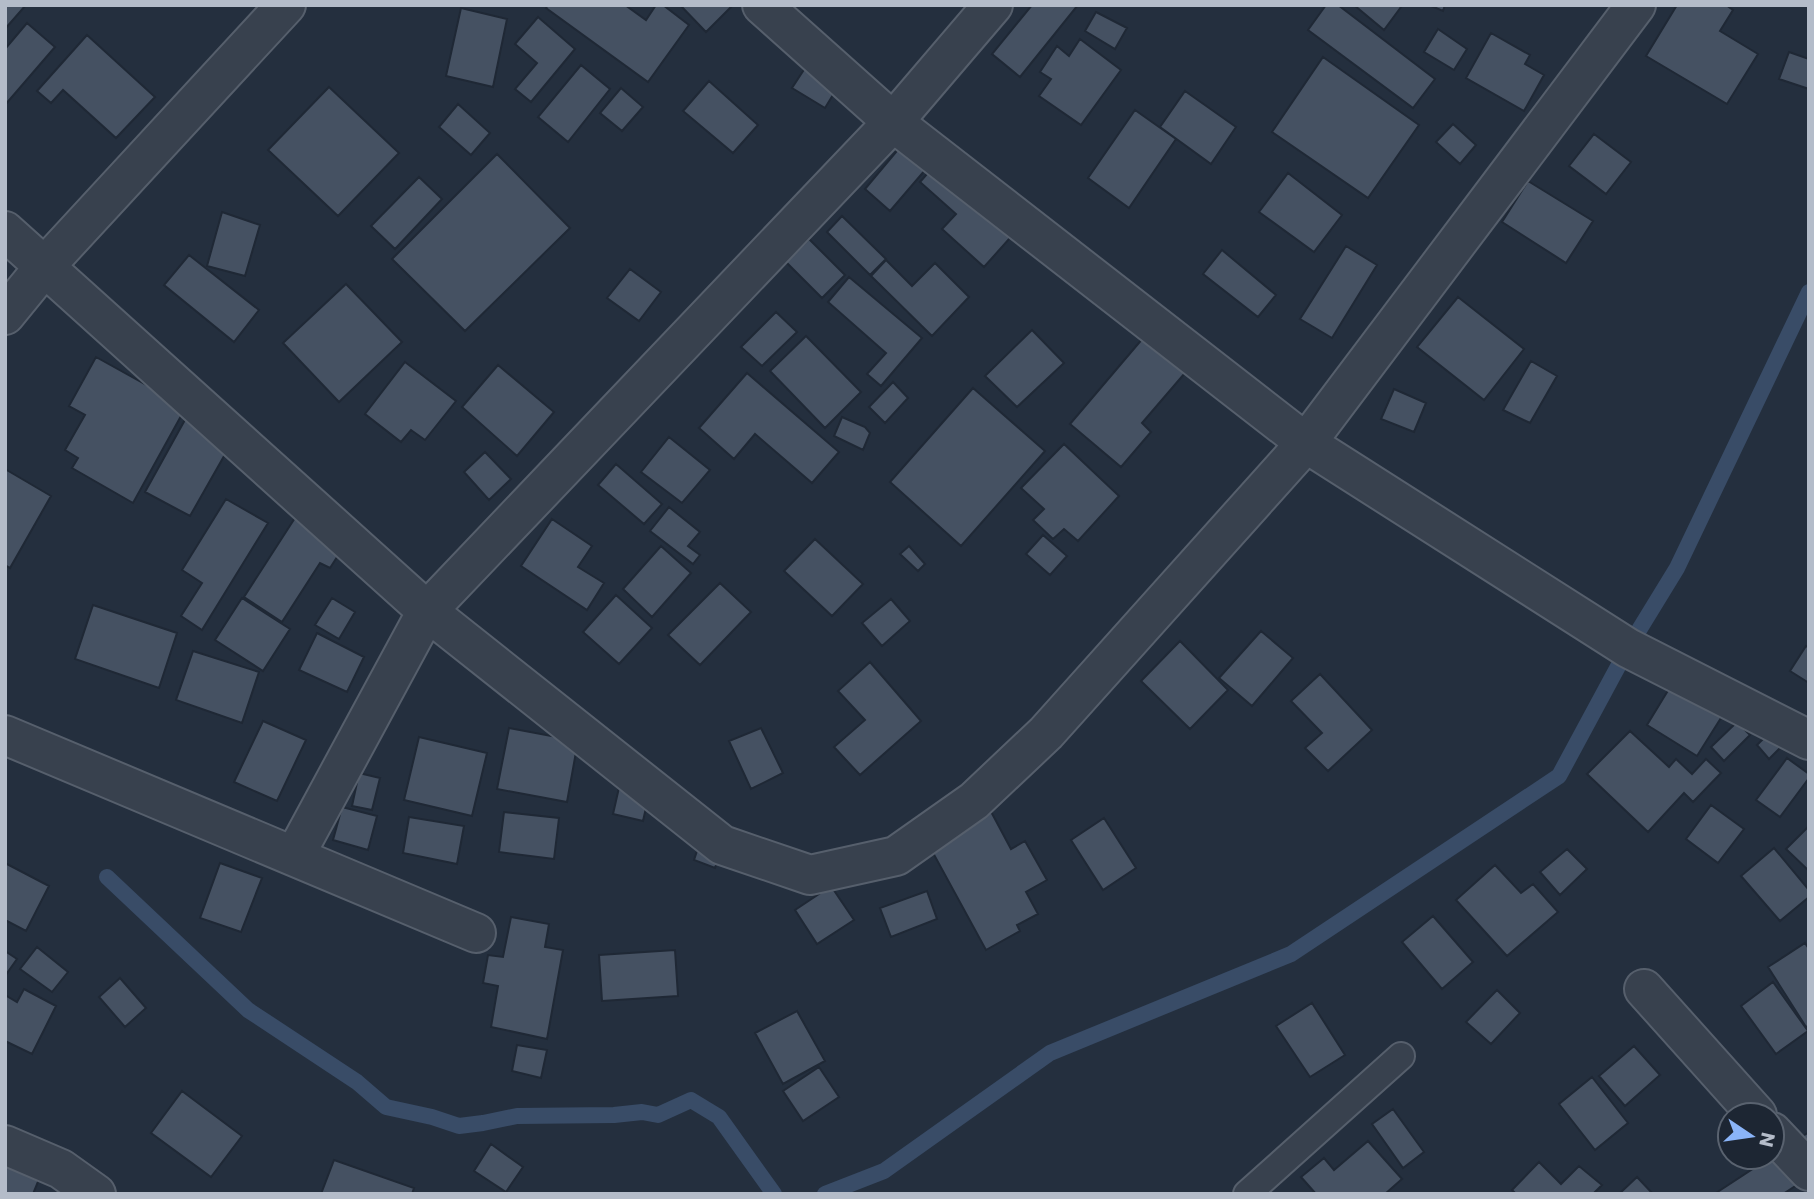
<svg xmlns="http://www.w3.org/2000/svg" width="1814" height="1199" font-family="Poppins,sans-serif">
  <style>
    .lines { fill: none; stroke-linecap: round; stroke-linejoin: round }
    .stream { stroke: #394c67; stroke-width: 16 }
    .building { fill: #455162; stroke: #1f2835; stroke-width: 2 }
    .service-casing { stroke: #565f6c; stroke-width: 30 }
    .minor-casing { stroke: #565f6c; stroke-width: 42 }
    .service { stroke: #38414e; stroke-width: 26 }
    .minor { stroke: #38414e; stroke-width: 38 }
  </style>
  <rect width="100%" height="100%" fill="#242f3e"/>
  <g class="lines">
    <path class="stream" d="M107,877L248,1010L357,1082L386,1107L432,1117L459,1126L483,1123L517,1116L614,1115L642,1112L658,1115L691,1100L719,1117L774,1194
      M825,1194L884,1171L1050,1053L1291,954L1559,776L1628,648L1677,568L1809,292"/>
  </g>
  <path class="building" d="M5,5H26L5,29Z
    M548,5H625L646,20L656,5H663L689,25L648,82L546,8Z
    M680,5H733L706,32Z
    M1032,5H1078L1020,77L992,54Z
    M1326,5H1338L1435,79L1413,108L1308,30Z
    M1354,5H1398L1401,7L1384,30Z
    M1429,5H1445L1443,11Z
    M1677,5H1726L1733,10L1720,31L1758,54L1727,104L1646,56Z
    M461,8L507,19L493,87L446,76Z
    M1096,12L1127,28L1115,49L1085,31Z
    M538,17L575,49L531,102L515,89L537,63L515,44Z
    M27,23L55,47L5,105V49Z
    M1438,29L1467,49L1454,70L1424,52Z
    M1491,33L1530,55L1525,64L1544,75L1524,111L1466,78Z
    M87,35L155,97L116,138L63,90L51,103L37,91Z
    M1080,39L1121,70L1081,125L1039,96L1051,79L1040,72L1057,46L1069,56Z
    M1789,52L1809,59V89L1779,79Z
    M1323,57L1419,125L1368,198L1272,132Z
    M581,65L610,89L568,142L538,117Z
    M807,65L839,85L825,108L792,88Z
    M709,81L758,125L733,153L683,111Z
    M329,87L399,153L338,216L268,150Z
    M621,88L643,107L622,131L600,113Z
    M1185,91L1236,127L1211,164L1160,127Z
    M458,104L490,133L471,155L439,127Z
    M1135,110L1176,139L1129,208L1088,178Z
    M1453,124L1476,145L1460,164L1436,142Z
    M1594,134L1631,162L1606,194L1569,166Z
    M906,140L932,162L890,211L865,189Z
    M497,154L570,228L465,331L392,259Z
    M940,159L1018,229L984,267L942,229L956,214L920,182Z
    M1288,173L1342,215L1314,252L1259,212Z
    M419,177L442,199L395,249L371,226Z
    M1528,181L1593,221L1566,263L1502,222Z
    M222,212L260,225L245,276L207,266Z
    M842,216L886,259L870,275L827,232Z
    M809,239L845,275L822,298L786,262Z
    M1346,246L1377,265L1332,338L1300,319Z
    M1222,250L1276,295L1258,317L1203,274Z
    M189,255L259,310L234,342L164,285Z
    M886,260L912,286L935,263L969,297L932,336L871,276Z
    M630,269L661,292L639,321L607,298Z
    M849,277L922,338L881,386L867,374L886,353L828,302Z
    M346,284L402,342L339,402L283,343Z
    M1458,297L1524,349L1484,400L1417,347Z
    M776,312L797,332L762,366L741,347Z
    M1032,330L1064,363L1017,407L985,376Z
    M1149,331L1191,366L1142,423L1151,432L1121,467L1070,424Z
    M806,336L861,392L825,428L770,371Z
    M96,357L186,407L133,503L72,468L78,458L65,450L85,415L69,406Z
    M1531,361L1557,376L1530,423L1503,410Z
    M405,362L456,401L425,440L411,430L401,442L365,414Z
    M498,365L554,412L517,456L462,407Z
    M747,373L839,452L812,483L755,434L734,459L699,428Z
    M893,382L908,398L885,423L869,407Z
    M973,388L1045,451L961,546L890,482Z
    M1394,389L1426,403L1414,432L1381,419Z
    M191,409L236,435L190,516L145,492Z
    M842,417L865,427L870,433L863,450L834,436Z
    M669,437L710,470L682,503L641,472Z
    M1064,444L1119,496L1078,541L1064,529L1053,539L1033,520L1044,509L1021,488Z
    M485,452L511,479L489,500L464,472Z
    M616,464L662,504L644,524L598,485Z
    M5,469L51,496L10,568L5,565Z
    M226,499L268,523L202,630L181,616L202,583L182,570Z
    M302,507L350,537L330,568L320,563L282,622L244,597Z
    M669,507L700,532L688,546L700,555L693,564L650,531Z
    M552,519L592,546L578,567L604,583L587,610L521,566Z
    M1043,535L1067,556L1050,575L1026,554Z
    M815,539L863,584L832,616L784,571Z
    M661,546L691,573L652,617L623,589Z
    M909,546L925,564L918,571L900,554Z
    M720,583L751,612L700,665L668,635Z
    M616,595L652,628L619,664L583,632Z
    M242,598L290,629L263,671L215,640Z
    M332,598L355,612L339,639L315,625Z
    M891,599L910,621L882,646L862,623Z
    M93,605L177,633L159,688L75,659Z
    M1261,631L1293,658L1252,706L1219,678Z
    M317,633L364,657L347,692L299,670Z
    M1180,641L1228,690L1190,729L1141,681Z
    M1806,646L1809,648V683L1790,671Z
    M193,651L259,672L242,723L176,700Z
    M870,662L921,721L860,775L834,747L865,720L838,691Z
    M1320,674L1372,730L1328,771L1305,748L1322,733L1291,701Z
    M1675,679L1726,710L1697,756L1647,725Z
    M263,721L306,740L277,801L234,782Z
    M1737,722L1750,735L1724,761L1711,747Z
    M509,728L578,741L567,802L497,789Z
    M761,728L783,773L751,789L729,741Z
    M1772,730L1785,743L1769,759L1757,745Z
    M1630,731L1669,767L1676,759L1692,774L1706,759L1721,773L1693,802L1684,793L1648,832L1587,774Z
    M419,737L487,753L472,816L404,800Z
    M1787,758L1809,774V778L1780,817L1756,800Z
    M623,770L653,777L643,821L613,814Z
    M359,773L380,778L372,810L352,806Z
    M1711,805L1744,829L1718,863L1686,839Z
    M988,806L1011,849L1025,841L1047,880L1026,892L1038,914L1017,925L1020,931L986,950L926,840Z
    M342,807L377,816L368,850L333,840Z
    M504,812L559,818L554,859L499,852Z
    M409,817L464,826L457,864L403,853Z
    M1104,818L1136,868L1103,890L1071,840Z
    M1809,826V871L1786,849Z
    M701,839L723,845L715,868L694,860Z
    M1774,848L1809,890V897L1780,921L1741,876Z
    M1567,849L1587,869L1560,895L1540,872Z
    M5,863L49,886L26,931L5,920Z
    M220,863L262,878L241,932L200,918Z
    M1495,865L1521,893L1533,884L1558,912L1507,956L1456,900Z
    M831,886L854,920L817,944L795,910Z
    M927,891L937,919L891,937L880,908Z
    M1433,916L1473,962L1442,989L1402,942Z
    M511,917L549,924L545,947L563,950L547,1039L491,1027L498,986L483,983L488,955L503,957Z
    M1805,943L1809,949V1026L1806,1027L1768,967Z
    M37,947L68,972L52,992L20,969Z
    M675,950L678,996L602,1001L599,955Z
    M5,951L17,959L5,976Z
    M120,978L146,1008L125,1027L99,997Z
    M1773,982L1808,1031L1776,1054L1741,1006Z
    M24,989L56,1006L32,1054L5,1041V995L17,1002Z
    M1497,990L1520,1013L1491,1044L1466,1022Z
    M1312,1003L1345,1055L1310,1077L1276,1026Z
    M797,1011L825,1061L783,1084L755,1033Z
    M517,1045L547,1050L541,1078L512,1071Z
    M1634,1046L1660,1075L1625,1106L1599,1076Z
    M819,1067L839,1097L803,1121L783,1091Z
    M1592,1077L1628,1123L1595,1150L1559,1104Z
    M182,1091L242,1136L211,1177L151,1133Z
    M1393,1109L1424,1152L1403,1168L1372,1124Z
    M1809,1132V1177L1783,1194L1716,1193Z
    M1368,1141L1402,1179L1385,1194H1316L1301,1177L1324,1158L1334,1170Z
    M491,1144L523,1167L506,1192L474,1171Z
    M10,1158L42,1172L33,1194H5V1169Z
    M334,1160L414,1188L412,1194H321Z
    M1539,1162L1561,1184L1579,1166L1602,1185L1593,1194H1516L1512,1190Z
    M1637,1177L1653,1194H1619Z"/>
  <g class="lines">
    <g class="service-casing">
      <path id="service" d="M1247,1194L1401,1056"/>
    </g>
    <g class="minor-casing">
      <path id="minor" d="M762,5L893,122L1306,443L1628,648L1809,740
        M5,231L427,611L722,845L810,875L896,856L974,801L1046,733L1306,443L1636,5
        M5,315L45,266L286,5
        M5,735L476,933
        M295,855L427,611L893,122L993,5
        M1644,989L1757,1115
        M1772,1132L1809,1171
        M5,1145L61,1169L96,1194"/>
    </g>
    <use href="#service" class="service"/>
    <use href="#minor" class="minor"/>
  </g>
  <rect width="1814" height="1199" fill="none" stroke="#b4bcc9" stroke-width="14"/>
  <g transform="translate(1751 1136) rotate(103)"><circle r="33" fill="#1d2633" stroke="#59626f" stroke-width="2"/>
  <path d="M0-5L12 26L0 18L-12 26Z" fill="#8ab4f8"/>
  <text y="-10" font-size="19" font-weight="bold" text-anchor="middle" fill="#b4bcc9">N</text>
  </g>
</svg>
